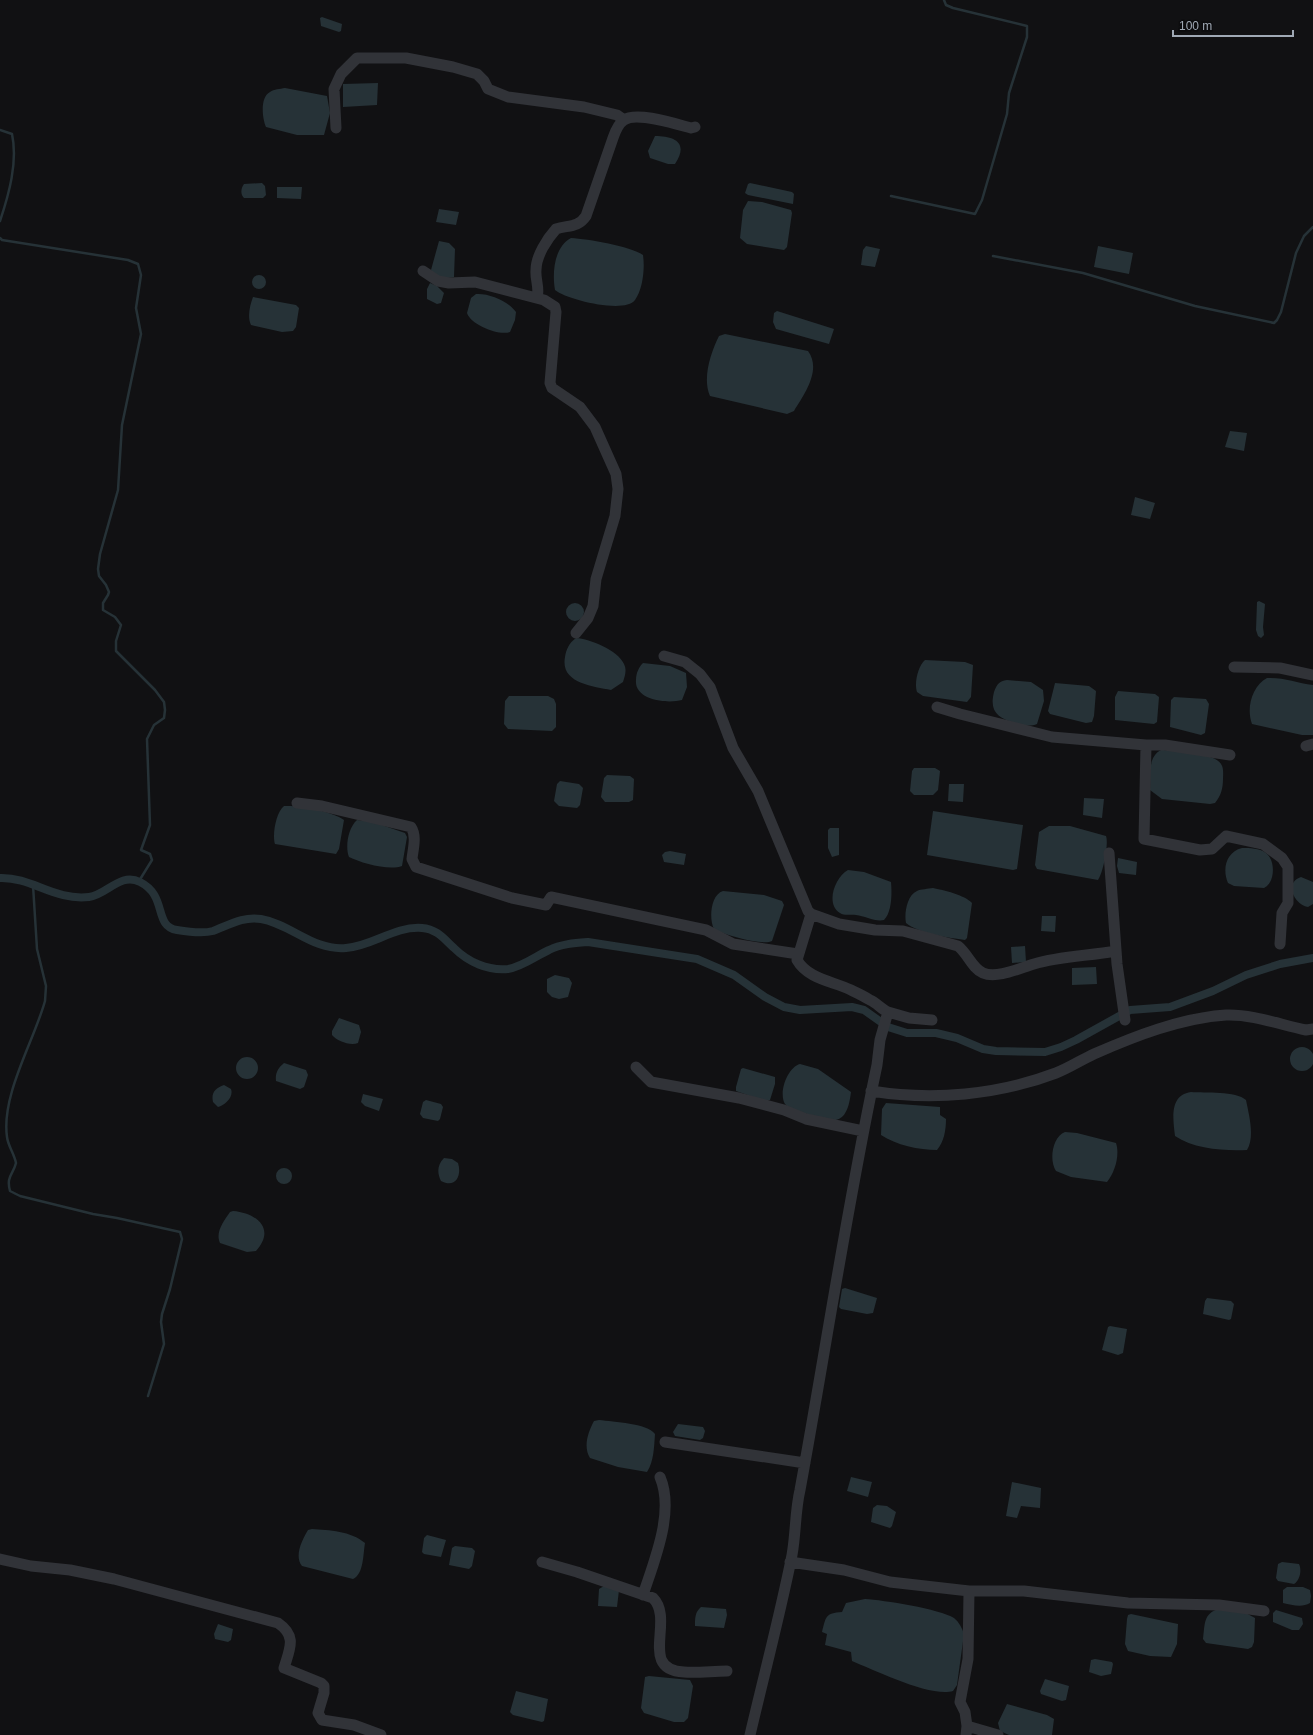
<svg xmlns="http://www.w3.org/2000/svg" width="1313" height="1735" font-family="Arial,sans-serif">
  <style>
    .water { fill: #263237 }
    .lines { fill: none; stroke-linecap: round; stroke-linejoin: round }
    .stream { stroke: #263237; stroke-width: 2.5 }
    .canal { stroke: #263237; stroke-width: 8 }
    .minor { stroke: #313338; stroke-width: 11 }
  </style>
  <rect width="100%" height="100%" fill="#111113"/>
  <path class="water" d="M322,17L342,24L341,31L339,32L321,26L320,18Z
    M378,83L377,105L343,107V84Z
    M285,88L327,96L330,113L324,135H297L266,127C262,118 260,97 270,92C274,89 280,89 285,88Z
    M655,136C675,136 689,143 675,164H668L650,158L648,151Z
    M262,183L265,186L266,195L263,198H244C240,194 241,188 244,184Z
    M750,183L792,192L794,194L793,204L748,195L745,193L748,184Z
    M277,187H302L301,199L277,198Z
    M748,201L762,202L791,210L792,213L787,247L784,250L747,244L740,238L743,210Z
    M439,209L459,212L456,225L436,222Z
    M571,238C588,239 630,246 643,255C645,268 643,289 635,300C625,314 567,300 555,290C552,273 554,247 571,238Z
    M439,241L449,243L455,249L454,277C445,279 436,278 431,270Z
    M866,246L880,249L875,267L861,265L863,250Z
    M1098,246L1133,253L1129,274L1094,267Z
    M252 282a7 7 0 1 1 14 0a7 7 0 1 1-14 0Z
    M430,283L437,286L444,293L441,303L437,304L427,299V289Z
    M476,294C489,293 508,301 516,312L515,320L510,332C499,336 471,325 467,313L471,298Z
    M253,297L296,305L299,308L296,327L293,331L282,332L251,325C247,317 250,305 253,297Z
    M777,311L834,329L829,344L776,329L773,322L774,313Z
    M725,334L808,351C822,370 804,395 794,411L787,414L710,396C702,378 711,352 719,336Z
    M1230,431L1247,433L1244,451L1225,447Z
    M1135,497L1155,503L1150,519L1131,515Z
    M1259,601L1265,604L1263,627L1264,635L1261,638L1258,636L1256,630L1257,602Z
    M566 612a9 9 0 1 1 18 0a9 9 0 1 1-18 0Z
    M576,638C590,639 618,650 624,664C627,670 625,676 623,682L611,690C592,686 560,683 565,657C566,650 569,643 576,638Z
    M925,660L965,662L973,665L971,697L967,702L923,696L917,692C914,683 918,666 925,660Z
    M643,663L670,666L686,673L687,687L682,700C667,704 634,700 636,680C636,673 639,667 643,663Z
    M1267,678C1283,677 1297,683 1313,685V735H1302L1252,724C1246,708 1252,686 1267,678Z
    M1007,680L1031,682L1043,690L1044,701L1037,724C1030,727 1021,725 1015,723C998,718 989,712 994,692C997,684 999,681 1007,680Z
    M1055,683L1089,686L1096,691L1094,716L1092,722L1086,723L1050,714L1048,711Z
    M1118,691L1155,694L1159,697L1157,722L1154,724L1115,720V697Z
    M509,696H548L554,699L556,704V727L552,731L508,729L504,724L505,701Z
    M1174,697L1206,699L1209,704L1205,733L1201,735L1170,727L1171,700Z
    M1161,750C1173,750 1215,753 1221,764C1224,768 1223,775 1223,779C1223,788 1221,796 1215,803L1210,804L1162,799L1150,790C1151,776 1147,757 1161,750Z
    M914,768H935L940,771L938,790L933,795H914L910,791L912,771Z
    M607,775L630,776L634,779L633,800L629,802H605L601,797L604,778Z
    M560,781L579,784L583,788L580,805L577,808L559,806L554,801L557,784Z
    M949,784H964L963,802L948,801Z
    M1084,798L1104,799L1102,818L1083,815Z
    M284,806C299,805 332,811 344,820L339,849L336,854L275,844C272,835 276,812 284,806Z
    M933,811L1023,825L1017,869L1013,870L927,855Z
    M357,820L373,822L405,833L407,837L402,866C389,871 361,863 349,857C345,847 348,828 357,820Z
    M1049,826H1070L1106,836C1109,843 1103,874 1098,880L1037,869L1035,865L1039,832Z
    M830,828H839V855L832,857L828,848V830Z
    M1242,848C1250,848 1259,848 1266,853C1276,861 1275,883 1264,888L1234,886L1228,883C1222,869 1226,852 1242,848Z
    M670,851L686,854L684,865L664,862L662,855L665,852Z
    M1118,858L1137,862L1136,875L1119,873L1117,866Z
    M848,870L864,872L891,882C892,893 892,912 884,920C875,922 865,916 856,915C851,914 844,916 840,913C825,904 835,877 848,870Z
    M1301,877L1313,882V904L1308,907C1295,905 1283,883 1301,877Z
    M933,888C943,890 965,895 972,903L967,938L965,940C950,938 917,933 906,923C904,914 907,895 917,891C921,889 928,889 933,888Z
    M723,891L764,895L782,901L784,905L772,941C763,946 724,935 714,929C709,920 710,895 723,891Z
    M1042,916H1056L1055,932L1041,931Z
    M1025,946L1026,962L1012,963L1011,947Z
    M1096,967L1097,984L1072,985V968Z
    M555,975L569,978L572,983L568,997L559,999L552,997L547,992V979Z
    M339,1018L359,1025L361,1032L358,1043C350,1046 337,1041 332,1035V1031Z
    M1290 1059a12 12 0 1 1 24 0a12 12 0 1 1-24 0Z
    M236 1068a11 11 0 1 1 22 0a11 11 0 1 1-22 0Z
    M284,1063L306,1070L308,1075L304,1087L300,1089L276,1081C275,1073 278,1068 284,1063Z
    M800,1064L818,1069L851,1092C847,1126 834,1124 807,1114C800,1112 790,1110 785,1104C778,1092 788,1067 800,1064Z
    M743,1068L775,1077V1084L770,1100L765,1101L736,1091V1087L741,1069Z
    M224,1085L231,1089C234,1097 225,1105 218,1107L213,1102C211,1093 215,1088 224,1085Z
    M1191,1092C1205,1093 1236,1091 1246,1100C1249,1115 1255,1137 1247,1150C1224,1151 1194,1149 1175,1136C1173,1119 1169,1095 1191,1092Z
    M363,1094L383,1099L379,1111L365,1106L361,1102Z
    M426,1100L441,1104L443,1107L440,1119L438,1121L423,1118L420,1114L423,1102Z
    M886,1103L940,1107V1115L946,1119C946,1130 944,1142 937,1150C919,1150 896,1145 881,1135L882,1109Z
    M1065,1132L1077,1133L1116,1143C1120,1155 1115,1172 1107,1182L1071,1177L1056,1171C1049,1161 1052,1137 1065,1132Z
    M444,1158L452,1159L458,1163C462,1175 456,1189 441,1181C437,1173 437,1165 444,1158Z
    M276 1176a8 8 0 1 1 16 0a8 8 0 1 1-16 0Z
    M233,1211C257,1213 276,1229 256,1251L247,1252L220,1243C215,1232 224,1221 230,1212Z
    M845,1288L877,1298L873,1313L867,1314L841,1309L839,1307L842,1289Z
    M1207,1298L1231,1301L1234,1304L1231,1319L1229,1320L1203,1314L1205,1301Z
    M1110,1326L1127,1329L1123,1353L1118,1355L1102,1350L1108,1327Z
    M599,1420C614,1422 647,1423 655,1434C654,1447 654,1461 647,1472L618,1467L590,1458C583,1447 588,1432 594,1421Z
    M678,1424L703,1427L705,1431L703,1438L700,1440L675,1436L673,1432Z
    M851,1477L872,1482L868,1497L847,1491Z
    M1012,1482L1041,1488L1040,1508L1021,1506L1017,1518L1006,1516Z
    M877,1505L887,1506L896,1512L892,1526L890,1528L871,1522L873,1508Z
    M312,1529C329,1530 351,1531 365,1543C363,1554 364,1574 353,1579L302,1566C294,1556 302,1540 308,1530Z
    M427,1535L446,1540L441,1557L424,1554L422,1552L424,1538Z
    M455,1546L472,1548L475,1551L472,1566L469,1569L449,1565L452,1548Z
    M1282,1562L1299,1564C1302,1570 1300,1580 1294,1584L1278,1581L1276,1578L1278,1564Z
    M604,1586L619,1590L617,1607L598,1606L599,1589Z
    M1287,1587H1303L1310,1590L1311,1596L1310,1603C1302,1608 1292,1605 1283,1603V1590Z
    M865,1599C883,1600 940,1609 954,1618C959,1622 962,1628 964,1634L957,1685L953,1691C932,1698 874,1670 852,1661L851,1652L825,1645L827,1634L822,1632C826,1617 825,1613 842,1612L846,1603Z
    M701,1607L726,1609L727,1615L724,1628L695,1626C695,1618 695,1612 701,1607Z
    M1219,1609L1244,1612L1255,1618L1254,1642L1252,1647L1248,1649L1206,1643L1203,1639C1205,1625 1203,1613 1219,1609Z
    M1276,1610L1302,1618L1303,1624L1299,1630H1292L1273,1622V1613Z
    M1131,1614L1178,1624L1177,1644L1171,1657L1150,1656L1128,1651L1125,1644L1127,1619L1128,1615Z
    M218,1624L233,1629L231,1640L228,1642L215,1639L214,1634Z
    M1095,1659L1112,1662L1113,1664L1111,1674L1101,1676L1089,1672L1091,1660Z
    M649,1676L690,1680L693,1686L688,1718L684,1722H674L644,1713L641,1708L645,1677Z
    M1045,1679L1069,1686L1066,1700L1062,1701L1041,1694L1040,1691Z
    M516,1691L548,1699L544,1721L542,1722L513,1715L510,1712Z
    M1007,1704L1047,1715L1054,1719L1052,1735H1009L1000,1731L998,1723Z"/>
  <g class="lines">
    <path class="stream" d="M0,130L12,134C18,162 9,194 0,221
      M891,196L975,214L982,200L1007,114L1009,93L1027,37V26L953,8L946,5L944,0
      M0,238L2,240L128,260L138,264L141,275L136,308L141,334L122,425L118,490L100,554L98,569L99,576L106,585L109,592L108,595L103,603V610L115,617L121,625L116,641V651L155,690L164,702L165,710L164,718L154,725L147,739L150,825L141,850L150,854L152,860L139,881
      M993,256L1083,273L1195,306L1274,323L1277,320L1281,312L1296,253L1304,236L1313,227
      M33,885L37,949L46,986L45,1001C34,1041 1,1095 7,1137C8,1146 14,1153 16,1163C13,1175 6,1176 10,1191L20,1196L93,1214L117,1218L180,1232L182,1239L170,1289L162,1314L161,1322L164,1344L148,1396"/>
    <path class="canal" d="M0,878C32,877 54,901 89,897C107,895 120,872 140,882C168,896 153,926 177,930C189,932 202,934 213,931C229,925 243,916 261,919C291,924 313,951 346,948C373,946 394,926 422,928C437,929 444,939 454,948C468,962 488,971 508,969C522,967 536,956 549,950C561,944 575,943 588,942L697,959L734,975L765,997L784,1007L800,1010L852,1007L864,1010L888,1027L907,1033H936L957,1038L983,1049L996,1051L1045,1052L1061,1047L1076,1040L1130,1010L1170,1007L1213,991L1246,975L1280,964L1313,958"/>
    <path class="minor" d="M336,128L334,89L341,74L357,58H406L453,67L477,74L484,81L488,89L508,97L584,107L617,115L624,120
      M423,271L438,281L449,283L475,282L544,300L555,307L556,312L550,383L552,388L580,407L595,427L616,474L618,489L615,516L596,579L593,606L588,618L576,633
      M537,298C540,288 535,280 536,270C536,256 547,239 556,229C568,225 578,228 586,216L613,138C615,132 618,124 624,120C636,111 676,124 691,128L695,127
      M664,656L685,662L700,674L710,687L733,748L758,791L808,911L811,914L839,924L875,930L903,931L958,946C968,954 972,968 983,973C997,979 1020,968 1034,964C1060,956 1089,956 1116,951
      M1234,667L1280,668L1313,675
      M937,707L960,714L1052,737L1146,745H1165L1230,755
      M1146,745L1144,839L1200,850L1212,849L1226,836L1263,844L1282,858L1288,867V903L1282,913L1280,944
      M1306,746L1313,744
      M297,803L322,806L411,827C417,836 413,849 412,859L416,867L512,898L546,905L551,897L706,930L733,944L798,954
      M1109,853L1117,964L1125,1020
      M811,914L797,960C808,979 832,981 851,990C857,993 864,996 870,1000C877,1003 881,1009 888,1012
      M636,1067L651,1082L739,1098L784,1110L806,1119L863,1131
      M871,1091C933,1101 998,1095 1056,1073C1069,1068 1081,1060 1094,1054C1135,1036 1181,1018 1226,1015C1253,1014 1281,1025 1306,1030L1313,1029
      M665,1442L805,1463
      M0,1559L31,1566L70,1570L114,1579L278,1623C297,1636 290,1648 284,1668L321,1683L324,1686V1693L318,1713L322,1720L354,1725L381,1735
      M542,1562L577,1572L653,1598C675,1620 638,1670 684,1672C698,1673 713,1671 727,1671
      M790,1562L844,1570L890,1582L969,1591H1024L1128,1603L1219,1605L1264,1611
      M643,1595C654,1561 675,1512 660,1477
      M967,1726L965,1712L960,1702L968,1659L969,1591
      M750,1735C764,1675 780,1615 792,1555C796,1533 795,1511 800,1490C826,1348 847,1206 877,1065L880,1040L888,1012L909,1018L932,1020
      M966,1735L967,1726L998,1735"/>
  </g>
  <path d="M1173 30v6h120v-6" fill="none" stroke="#a0a9b5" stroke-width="2"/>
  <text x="1179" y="30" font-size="12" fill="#a0a9b5" stroke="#0c0c0e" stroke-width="3" paint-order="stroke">100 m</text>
</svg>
